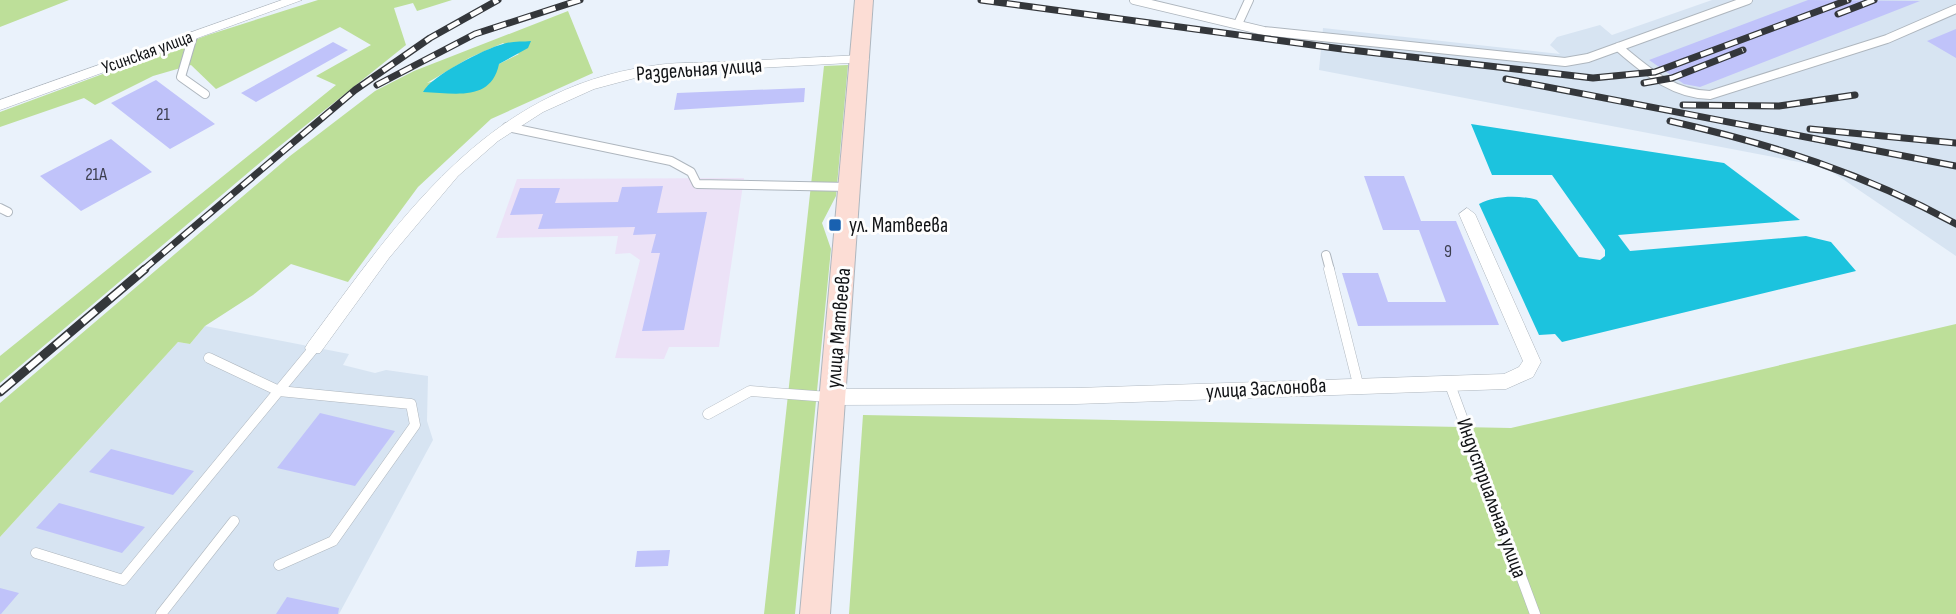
<svg xmlns="http://www.w3.org/2000/svg" width="1956" height="614" font-family="'Sofia Sans Condensed',sans-serif">
  <style>
    .built { fill: #d7e4f2 }
    .medical { fill: #ece2f7 }
    .green { fill: #bddf99; fill-rule: evenodd }
    .water { fill: #1cc3de }
    .building { fill: #c0c3fa }
    .lines { fill: none; stroke-linecap: round; stroke-linejoin: round }
    .lane-far1-casing { stroke: #aeb6be; stroke-width: 10 }
    .lane-casing { stroke: #aeb6be; stroke-width: 11 }
    .street-casing { stroke: #aeb6be; stroke-width: 1 }
    .secondary-casing { stroke: #aeb6be; stroke-width: 2 }
    .lane-far1 { stroke: #fff; stroke-width: 8 }
    .lane { stroke: #fff; stroke-width: 10 }
    .street { fill: #fff; fill-rule: evenodd }
    .secondary { fill: #fcddd5; fill-rule: evenodd }
    .rail-far1-casing { stroke: #34373b; stroke-width: 7 }
    .rail-casing { stroke: #34373b; stroke-width: 9 }
    .rail-far1 { stroke: #fefefe; stroke-width: 4.5; stroke-dasharray: 13; stroke-linecap: butt }
    .rail { stroke: #fefefe; stroke-width: 6; stroke-dasharray: 18; stroke-linecap: butt }
    .poi-dot { fill: #1961b0; stroke: #fefefe; stroke-width: 2.5 }
    .labels { text-anchor: middle; stroke-width: 6; stroke-linejoin: round; paint-order: stroke }
    .far-street-label { font-size: 18px; fill: #111316; stroke: #fefefe }
    .number-label { font-size: 18px; fill: #3d3f4f }
    .street-label { font-size: 21px; fill: #111316; stroke: #fefefe }
    .poi-label { font-size: 21px; fill: #111316; stroke: #fefefe; text-anchor: start }
  </style>
  <rect width="100%" height="100%" fill="#eaf2fb"/>
  <path class="built" d="M1712,0H1956V256L1825,167L1319,70L1323,28L1560,54L1550,45L1557,37L1600,25L1612,35Z
    M205,326L349,354L343,365L375,373L386,370L428,376L427,421L433,440L339,614H0V537L178,342L190,344Z"/>
  <path class="medical" d="M744,178L719,347H669L664,359L615,358L640,260L630,253L615,254L618,236L496,238L517,179Z"/>
  <path class="green" d="M0,0H69L0,27Z
    M318,0H452L417,11L413,3L394,8L406,45L276,149L0,383V356L336,85L316,76L371,45L340,27L216,89L191,65L153,76L95,105L84,98L0,127V112L208,35Z
    M568,11L593,73L491,119L418,187L348,282L291,264L253,295L205,326L190,344L178,342L0,537V403L290,156L375,91L414,71ZM503,43L519,54L499,64L427,83L469,58Z
    M848,65L836,196L822,223L831,249L795,614H764L824,66Z
    M1956,324V614H849L863,415L1511,428Z"/>
  <path class="water" d="M531,41L528,48L499,64C491,102 455,93 423,92C431,76 484,49 503,44C511,41 522,42 531,41Z
    M1471,124L1724,163L1800,220L1618,235L1630,251L1806,236L1831,242L1856,271L1562,342L1555,334L1539,335L1479,204C1495,195 1520,195 1537,200L1579,257L1600,260L1605,256V250L1552,175H1492Z"/>
  <path class="building" d="M1808,0L1920,1L1700,87L1684,84L1649,60Z
    M1956,29V58L1927,41Z
    M333,42L348,50L256,102L241,93Z
    M156,80L215,124L170,149L111,103Z
    M805,88L804,102L674,110L677,93Z
    M111,139L152,172L81,211L40,176Z
    M1364,176H1404L1421,221H1456L1499,325L1358,326L1342,273H1378L1388,302H1446L1419,230H1383Z
    M663,186L657,213L707,212L684,330L642,331L660,253H651L656,234L633,235L635,227L538,229L543,214L510,215L520,188H560L555,203L618,202L622,187Z
    M320,413L395,431L355,486L277,468Z
    M111,449L194,471L173,495L89,472Z
    M59,503L145,527L122,553L36,528Z
    M670,550L668,566L635,567L637,551Z
    M0,588L19,593L1,614H0Z
    M287,597L339,608L338,614H276Z"/>
  <g class="lines">
    <g class="lane-far1-casing">
      <path id="lane-far1" d="M1134,0L1264,31L1565,62L1588,58L1748,0
        M1238,24L1249,0
        M193,36L181,77L205,94
        M1618,47C1646,70 1671,94 1710,95L1887,39L1956,9
        M507,127L671,161L691,172L697,184L849,187
        M0,208L8,212
        M1326,255L1330,270"/>
    </g>
    <g class="lane-casing">
      <path id="lane" d="M1329,269L1358,384
        M209,358L279,391L411,404L415,425L333,541L279,565
        M1449,382L1535,614
        M708,414L750,391L829,397
        M36,553L123,580L314,348
        M161,614L234,521"/>
    </g>
    <g class="street-casing">
      <path id="street" d="M282,0H302L0,110V100Z
        M862,55L869,59L867,62L650,74L594,89L543,112L498,141L458,176L389,258L320,353H308L305,348L308,343C399,220 486,89 651,66C673,62 697,63 719,62C767,60 814,57 862,55Z
        M1467,208L1475,214L1541,362L1533,377L1506,389L1076,404L831,405L824,402L822,397L824,392L831,389L1076,388L1504,374L1519,367L1523,361L1459,214Z"/>
    </g>
    <g class="secondary-casing">
      <path id="secondary" d="M855,0H873L830,614H800Z"/>
    </g>
    <use href="#lane-far1" class="lane-far1"/>
    <use href="#lane" class="lane"/>
    <use href="#street" class="street"/>
    <use href="#secondary" class="secondary"/>
    <g class="rail-far1-casing">
      <path id="rail-far1" d="M981,0L1342,49L1593,78L1655,72L1848,0
        M1838,14L1874,0
        M1506,79L1956,166
        M1644,83L1672,78L1743,50
        M377,85L475,34L580,0
        M1683,105L1779,106L1855,95
        M1670,121C1771,144 1865,174 1956,224
        M1810,129L1956,143
        M143,270L355,90L430,38L498,0"/>
    </g>
    <g class="rail-casing">
      <path id="rail" d="M0,392L145,269"/>
    </g>
    <use href="#rail-far1" class="rail-far1"/>
    <use href="#rail" class="rail"/>
  </g>
  <rect class="poi-dot" x="828" y="218" width="14" height="14" rx="3.5"/>
  <g class="labels">
    <g class="far-street-label">
      <text transform="translate(147 52) rotate(-20)" y="6">Усинская улица</text>
    </g>
    <g class="number-label">
      <text x="163" y="120">21</text>
      <text x="96" y="180">21А</text>
      <text x="1448" y="257">9</text>
    </g>
    <g class="street-label">
      <text transform="translate(699 69) rotate(-4)" y="7">Раздельная улица</text>
      <text transform="translate(838 328) rotate(-85)" y="7">улица Матвеева</text>
      <text transform="translate(1266 388) rotate(-3)" y="7">улица Заслонова</text>
      <text transform="translate(1492 498) rotate(70)" y="7">Индустриальная улица</text>
    </g>
    <g class="poi-label">
      <text x="849" y="232">ул. Матвеева</text>
    </g>
  </g>
</svg>
